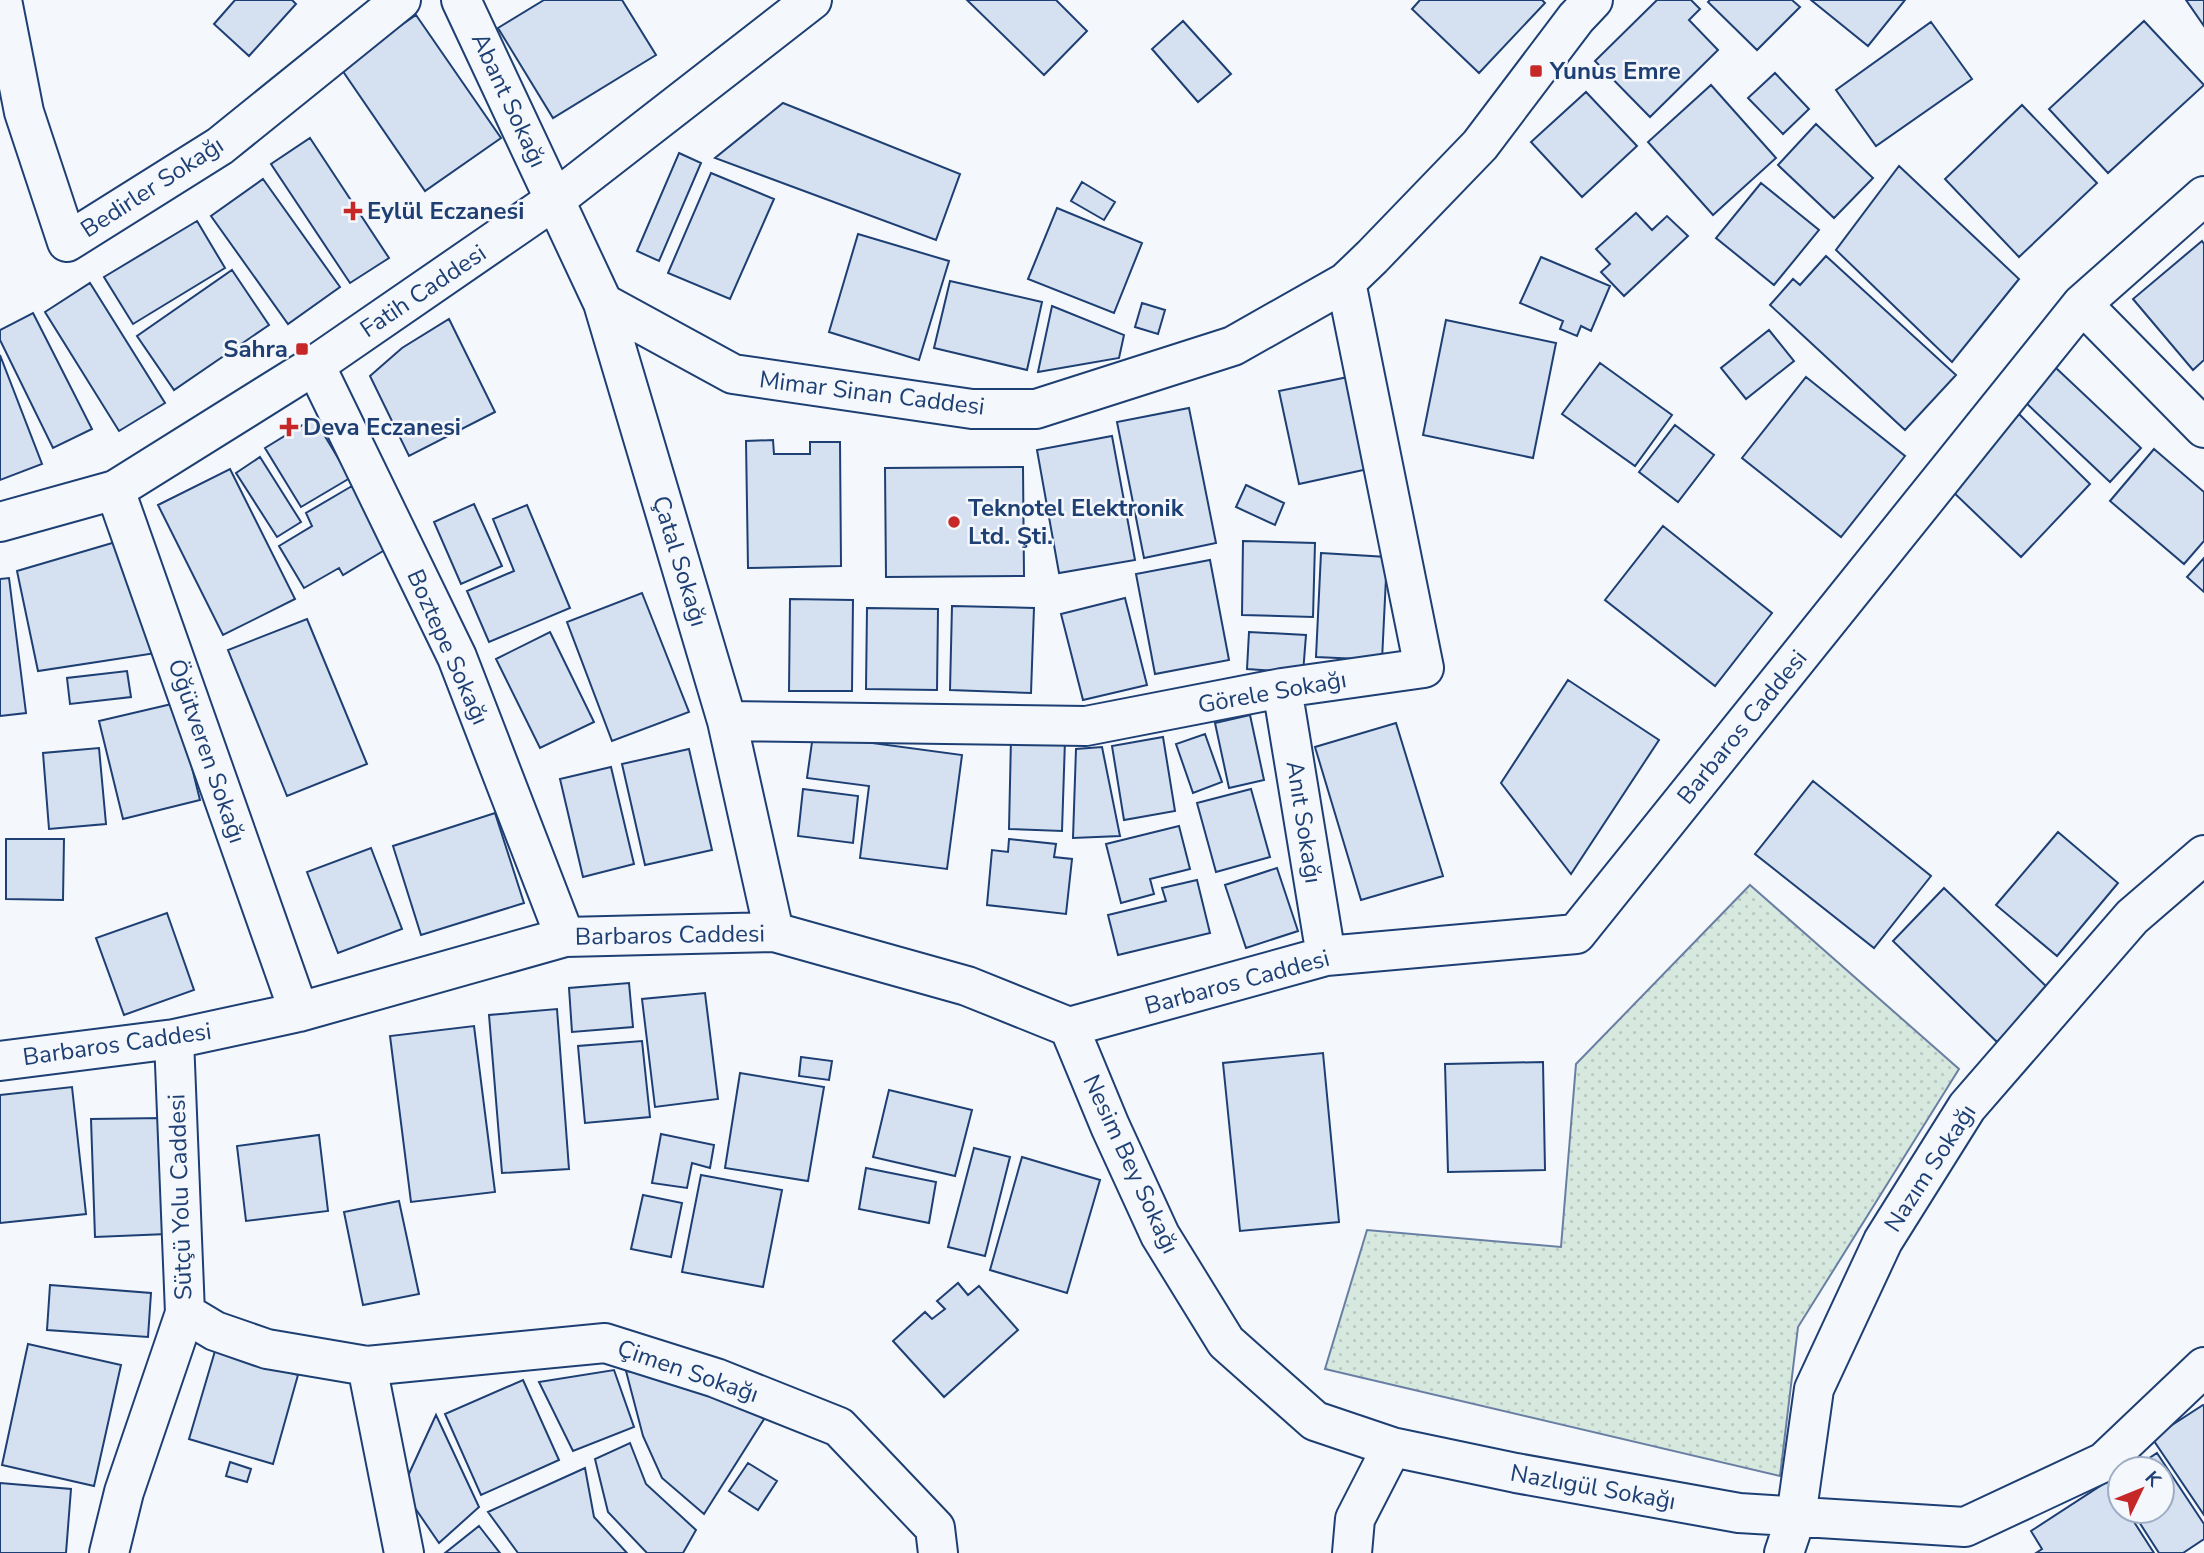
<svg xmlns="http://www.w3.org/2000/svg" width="2204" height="1553" font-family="'Nunito Sans',sans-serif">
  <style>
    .grass { fill: url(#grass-dots); stroke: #687fa3; stroke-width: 2 }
    .building { fill: #d5e0f0; stroke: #1d3f73; stroke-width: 2 }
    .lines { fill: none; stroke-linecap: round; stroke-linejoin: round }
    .street-casing { stroke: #1d3f73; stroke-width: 42 }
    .secondary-casing { stroke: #1d3f73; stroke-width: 42 }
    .street { stroke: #f4f7fb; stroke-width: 38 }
    .secondary { stroke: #f4f7fb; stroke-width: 38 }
    .poi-dot { fill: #c62828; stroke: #f4f7fb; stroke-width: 2.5 }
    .labels { text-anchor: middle; stroke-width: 5; stroke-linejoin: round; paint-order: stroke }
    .poi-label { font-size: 24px; font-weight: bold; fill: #1d3f73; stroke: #f4f7fb; text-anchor: start }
    .street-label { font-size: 24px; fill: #1d3f73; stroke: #f4f7fb }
  </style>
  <defs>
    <pattern id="grass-dots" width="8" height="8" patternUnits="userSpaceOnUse" patternTransform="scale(1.75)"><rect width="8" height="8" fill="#d7e8df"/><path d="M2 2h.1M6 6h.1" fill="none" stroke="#b8c8c3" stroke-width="1.8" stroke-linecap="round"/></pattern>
  </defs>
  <rect width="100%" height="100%" fill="#f4f7fb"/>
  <path class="grass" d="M1750,885L1959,1069L1798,1327L1780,1476L1325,1369L1367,1230L1561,1247L1576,1064Z"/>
  <path class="building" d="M235,0H292L296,4L249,56L214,24Z
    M544,0H622L656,55L553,118L498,28Z
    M967,0H1056L1087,31L1044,75Z
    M1420,0H1542L1545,3L1479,73L1412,9Z
    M1657,0H1691L1700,9L1689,20L1718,50L1650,117L1595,61Z
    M1710,0H1792L1800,7L1757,50L1708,2Z
    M1811,0H1905L1868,46Z
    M2186,0H2204V26Z
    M416,15L501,138L425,191L340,67Z
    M1183,21L1231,74L1198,102L1152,49Z
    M2144,21L2204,85L2108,173L2049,109Z
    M1931,22L1972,79L1876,146L1836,90Z
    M1775,73L1809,109L1783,134L1748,98Z
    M1711,85L1776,158L1713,215L1648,142Z
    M1586,92L1637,146L1582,197L1531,142Z
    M783,103L960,174L936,240L715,158Z
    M2022,105L2097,183L2019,257L1945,179Z
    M1816,124L1873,178L1834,218L1778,165Z
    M310,138L389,258L350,283L271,164Z
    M679,153L701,163L659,261L637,251Z
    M1899,166L2019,279L1952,362L1836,250Z
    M711,173L774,199L730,299L668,273Z
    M263,179L340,287L288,324L211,216Z
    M1082,182L1115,202L1104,220L1071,201Z
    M1761,183L1819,230L1774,285L1716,238Z
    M1057,208L1142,243L1114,313L1028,279Z
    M1636,213L1652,230L1667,216L1688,236L1624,296L1601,272L1610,264L1596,249Z
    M197,221L225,268L133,324L104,277Z
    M858,234L949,261L919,360L829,332Z
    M2202,241L2204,244V360L2193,370L2133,299Z
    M1826,256L1956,375L1905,430L1770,305L1793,279L1800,285Z
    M1541,257L1610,286L1591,331L1581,326L1577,336L1560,329L1563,321L1520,303Z
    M232,270L269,325L174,390L137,336Z
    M950,281L1042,302L1027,370L934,348Z
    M90,283L165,403L119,431L45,312Z
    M1142,303L1165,310L1158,334L1135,327Z
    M1052,306L1124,335L1119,358L1038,372Z
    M33,313L92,429L53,448L0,340V330Z
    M449,319L495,412L409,456L370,376L402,348Z
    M1446,320L1556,343L1533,458L1423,435Z
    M1769,330L1794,361L1746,399L1721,368Z
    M0,355L42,464L0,480Z
    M1600,363L1672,415L1635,466L1562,414Z
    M2056,368L2141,448L2110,482L2024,401Z
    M1348,377L1368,469L1299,484L1279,391Z
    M1806,377L1905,456L1841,537L1742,458Z
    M1189,408L1216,543L1144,558L1117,422Z
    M2019,414L2090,484L2021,557L1949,488Z
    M314,418L350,478L301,507L265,448Z
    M1675,425L1714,455L1678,502L1639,472Z
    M1112,436L1135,560L1059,573L1037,450Z
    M773,440L774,454H810V442H840L841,566L748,568L746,441Z
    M2154,449L2204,492V541L2184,564L2110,501Z
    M260,457L301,522L277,537L236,473Z
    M1023,467L1024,576L886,577L885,468Z
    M230,469L295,599L223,635L158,505Z
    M1246,485L1284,503L1275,525L1236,507Z
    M352,486L388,548L343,575L339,568L304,588L279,546L312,526L306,513Z
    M474,504L502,566L461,584L434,522Z
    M527,505L570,608L489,642L467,591L514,571L493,519Z
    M1663,526L1772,613L1715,686L1605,600Z
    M119,541L156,653L38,671L17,571Z
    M1243,541L1315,543L1313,617L1242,615Z
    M1321,553L1387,557L1382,660L1316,657Z
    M2204,558V592L2187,577Z
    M1210,560L1229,660L1155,674L1136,574Z
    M9,578L26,713L0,716V579Z
    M642,593L689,712L612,741L567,622Z
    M1125,598L1147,685L1083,700L1061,614Z
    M790,599L853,600L852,691H789Z
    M952,606L1034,608L1031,693L950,690Z
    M867,608L938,609L937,690L866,689Z
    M307,619L367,764L287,796L228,650Z
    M550,632L594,722L540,748L496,659Z
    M1249,632L1306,635L1303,673L1247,669Z
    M127,671L131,697L70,704L67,678Z
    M1568,680L1659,740L1571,874L1501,783Z
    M176,703L200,800L123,819L99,721Z
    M1250,715L1264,780L1229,788L1215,723Z
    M1396,723L1443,876L1361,900L1315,747Z
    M1205,734L1222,782L1193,793L1176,744Z
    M813,735L962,755L947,869L860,858L869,786L807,778Z
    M1163,737L1175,811L1124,820L1112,746Z
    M1011,738L1065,740L1062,831L1009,829Z
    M1102,747L1120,836L1073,838L1076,749Z
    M99,748L106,824L49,829L43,753Z
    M689,749L712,850L645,865L622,764Z
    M611,767L634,864L583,877L560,779Z
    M1813,781L1931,876L1874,948L1755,854Z
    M803,789L858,796L853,843L798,836Z
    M1251,789L1270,857L1216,872L1197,803Z
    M495,813L524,903L421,935L393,846Z
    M1179,826L1190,869L1150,879L1154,894L1121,903L1106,844Z
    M2058,832L2118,883L2057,956L1996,905Z
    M6,839H64L63,900L6,899Z
    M1009,839L1056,844L1054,857L1072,859L1066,914L987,905L992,850L1008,852Z
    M371,848L402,929L338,953L307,872Z
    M1277,868L1298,931L1246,948L1225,885Z
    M1197,880L1210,933L1118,955L1108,915L1166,901L1162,888Z
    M1944,888L2049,989L1997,1042L1893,941Z
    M167,913L194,990L124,1015L96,938Z
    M629,983L633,1027L572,1032L569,988Z
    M705,993L718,1099L655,1107L642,999Z
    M557,1009L569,1169L502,1173L489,1015Z
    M474,1026L495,1192L411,1202L390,1036Z
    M642,1041L650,1117L585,1123L578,1046Z
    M1323,1053L1339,1222L1240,1231L1223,1063Z
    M801,1057L832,1061L829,1080L799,1076Z
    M1543,1062L1545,1170L1448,1172L1445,1064Z
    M740,1073L824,1087L808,1181L725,1168Z
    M72,1087L86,1214L0,1223V1095Z
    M889,1090L972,1110L955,1176L873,1157Z
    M163,1118L167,1234L95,1237L91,1119Z
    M661,1134L714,1145L710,1168L692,1163L687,1188L652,1183Z
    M319,1135L328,1211L246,1221L237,1146Z
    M974,1148L1010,1157L985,1256L948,1247Z
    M1022,1157L1100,1180L1067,1293L990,1270Z
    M866,1168L936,1182L929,1223L859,1209Z
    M701,1175L782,1190L763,1287L682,1272Z
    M643,1195L682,1203L671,1257L631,1249Z
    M399,1201L419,1294L363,1305L344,1212Z
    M958,1283L968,1295L979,1286L1018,1330L944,1397L893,1341L925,1312L932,1319L945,1309L937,1301Z
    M50,1285L151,1293L148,1337L47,1330Z
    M28,1344L121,1365L94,1486L2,1465Z
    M215,1351L298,1375L273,1464L189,1439Z
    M614,1370L634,1427L573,1451L539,1382Z
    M626,1371L659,1375L766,1416L704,1514L662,1478L643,1436Z
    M523,1380L559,1460L481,1495L445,1414Z
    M2203,1405L2204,1406V1515L2152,1438Z
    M436,1415L479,1507L439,1543L402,1489Z
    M630,1443L646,1484L696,1530L683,1553H647L608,1512L595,1459Z
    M2157,1453L2204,1524V1539L2183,1553H2159L2132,1511H2162V1469H2133Z
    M230,1462L251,1469L247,1482L226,1476Z
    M748,1463L777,1481L758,1510L729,1491Z
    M585,1468L594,1517L627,1553H518L488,1512Z
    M2108,1481L2120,1500V1511H2127L2154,1553H2036L2042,1549L2031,1531Z
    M0,1483L71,1489L66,1553H0Z
    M479,1526L500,1553H445Z"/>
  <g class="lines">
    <g class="street-casing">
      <path id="street" d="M2,0L24,112L67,242L220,146L401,0
        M461,0L603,303L727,721L774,932
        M603,303L733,374L972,409H1036L1233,346L1346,282L1372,257L1480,145L1576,18L1593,0
        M2082,304L2204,428
        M315,365L457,657L565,937
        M115,490L299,1012
        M1282,688L1326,956
        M727,721L1086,726L1282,688L1424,668L1346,282
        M1069,1027L1110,1126L1160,1235L1226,1342L1315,1421L1392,1447L1516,1473L1739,1513L1965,1527L2104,1462L2204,1367
        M0,1061L174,1039L299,1012L565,937L774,932L967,986L1069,1027L1326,956L1576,934L2082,304L2204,196
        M185,1313L215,1331L267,1349L367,1366L605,1343L716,1378L839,1427L935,1528L938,1553
        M367,1366L404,1553
        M109,1553L124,1492L185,1313L174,1039
        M1352,1553L1355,1519L1392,1447
        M1784,1553L1796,1517L1814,1389L1883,1241L1967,1107L2132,917L2204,855"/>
    </g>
    <g class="secondary-casing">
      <path id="secondary" d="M0,522L115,490L315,365L556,199L812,0"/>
    </g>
    <use href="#street" class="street"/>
    <use href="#secondary" class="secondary"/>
  </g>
  <g class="poi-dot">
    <rect x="1529" y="64" width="14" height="14" rx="3.5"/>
    <path d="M349.5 200.5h7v7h7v7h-7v7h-7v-7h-7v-7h7z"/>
    <rect x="295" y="342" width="14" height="14" rx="3.5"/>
    <path d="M285.5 416.5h7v7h7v7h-7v7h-7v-7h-7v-7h7z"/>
    <circle cx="954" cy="522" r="7"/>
  </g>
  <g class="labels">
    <g class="poi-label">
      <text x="1550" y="79">Yunus Emre</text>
      <text x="367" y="219">Eylül Eczanesi</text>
      <text x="288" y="357" text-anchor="end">Sahra</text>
      <text x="303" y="435">Deva Eczanesi</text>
      <text x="968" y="516">Teknotel Elektronik<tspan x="968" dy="28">Ltd. Şti.</tspan></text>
    </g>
    <g class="street-label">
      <text transform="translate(509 100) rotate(65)" y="8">Abant Sokağı</text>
      <text transform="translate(152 187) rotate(-33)" y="8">Bedirler Sokağı</text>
      <text transform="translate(423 291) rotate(-34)" y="8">Fatih Caddesi</text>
      <text transform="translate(872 393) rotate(7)" y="8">Mimar Sinan Caddesi</text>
      <text transform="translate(680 561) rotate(73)" y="8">Çatal Sokağı</text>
      <text transform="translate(448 647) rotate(66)" y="8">Boztepe Sokağı</text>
      <text transform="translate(1272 692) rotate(-10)" y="8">Görele Sokağı</text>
      <text transform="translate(1742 727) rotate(-51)" y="8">Barbaros Caddesi</text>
      <text transform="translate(207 751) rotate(71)" y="8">Öğütveren Sokağı</text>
      <text transform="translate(1304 822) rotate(81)" y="8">Anıt Sokağı</text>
      <text transform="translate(670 935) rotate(-1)" y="8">Barbaros Caddesi</text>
      <text transform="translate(1237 982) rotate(-15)" y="8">Barbaros Caddesi</text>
      <text transform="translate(117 1044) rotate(-8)" y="8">Barbaros Caddesi</text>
      <text transform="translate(1131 1164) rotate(65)" y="8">Nesim Bey Sokağı</text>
      <text transform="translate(1930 1168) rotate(-57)" y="8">Nazım Sokağı</text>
      <text transform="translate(180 1197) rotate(-92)" y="8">Sütçü Yolu Caddesi</text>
      <text transform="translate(688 1371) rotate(19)" y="8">Çimen Sokağı</text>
      <text transform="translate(1593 1487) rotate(10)" y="8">Nazlıgül Sokağı</text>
    </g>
  </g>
  <g transform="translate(2141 1490) rotate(47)"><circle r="33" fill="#f4f7fb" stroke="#9eadc5" stroke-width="2"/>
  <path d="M0-5L12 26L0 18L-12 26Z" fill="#c62828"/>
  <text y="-10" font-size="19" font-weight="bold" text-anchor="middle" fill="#1d3f73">K</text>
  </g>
</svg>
